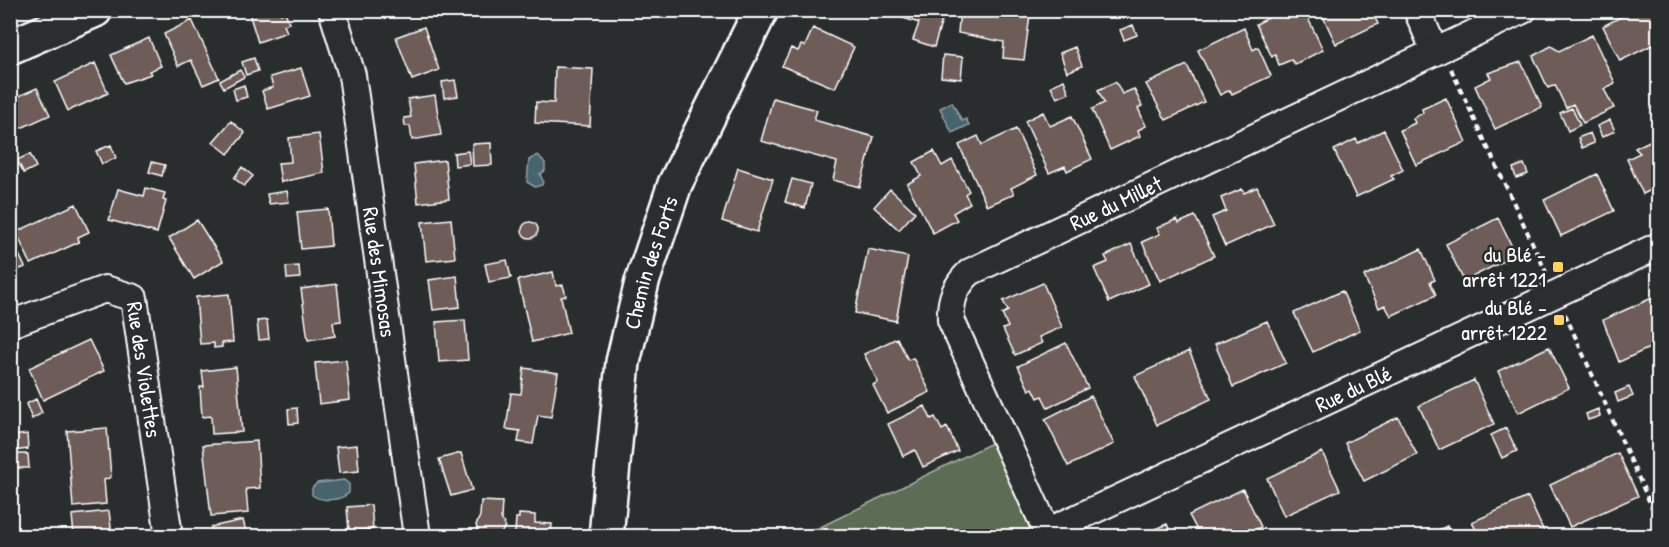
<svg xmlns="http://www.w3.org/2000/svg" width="1669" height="547" font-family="'Patrick Hand',sans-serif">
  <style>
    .green { fill: #5d6c54; stroke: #aeb6aa; stroke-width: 1.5 }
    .water { fill: #48636c; stroke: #91a1a7; stroke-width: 1.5 }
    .building { fill: #6e5c58; stroke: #fff; stroke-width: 1.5 }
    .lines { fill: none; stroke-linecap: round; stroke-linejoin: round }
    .street-casing { stroke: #fff; stroke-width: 30 }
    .secondary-casing { stroke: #fff; stroke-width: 38 }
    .path { stroke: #fff; stroke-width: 4; stroke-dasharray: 6 4.5; stroke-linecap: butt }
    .street { stroke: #2a2d2e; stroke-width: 26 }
    .secondary { stroke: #2a2d2e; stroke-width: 33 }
    .poi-dot { fill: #ffd166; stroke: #2a2d2e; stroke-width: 2 }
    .labels { text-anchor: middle; stroke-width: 5; stroke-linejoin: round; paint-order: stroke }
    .street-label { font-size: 22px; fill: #fff; stroke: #2a2d2e }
    .poi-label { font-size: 22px; fill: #fff; stroke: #2a2d2e; text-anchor: end }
  </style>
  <rect width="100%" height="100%" fill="#2a2d2e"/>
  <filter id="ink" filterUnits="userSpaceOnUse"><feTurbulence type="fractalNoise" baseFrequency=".0167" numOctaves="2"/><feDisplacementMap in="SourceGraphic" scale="12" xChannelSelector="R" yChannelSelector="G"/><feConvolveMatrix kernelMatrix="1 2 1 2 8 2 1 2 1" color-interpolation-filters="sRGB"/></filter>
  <g filter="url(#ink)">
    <path class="green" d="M1004,437L1050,536H802Z"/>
    <path class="water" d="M952,102L962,121L966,119L969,125L952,133L940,108Z
      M538,155L545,163V171L540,174L543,181L542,185L535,187L527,182L529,160Z
      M344,480L349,484V493C340,501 322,502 312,495V488L317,483Z"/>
    <path class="building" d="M248,10H279L281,14L285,11L289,23L284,25L287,32L258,42Z
      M945,10L934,47L913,40L919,23L881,11Z
      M960,10H1022V14L1030,15L1024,60L1003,58L1004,42L958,33Z
      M1284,10H1304L1323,50L1295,64L1291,60L1279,65L1275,54L1272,57L1256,24Z
      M1320,10H1371L1378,24L1336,44Z
      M1634,10H1658V42L1620,61L1603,26Z
      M192,20L219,78L203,85L191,60L178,66L164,34Z
      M1133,25L1137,35L1124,40L1120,30Z
      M424,27L439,70L412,80L396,37Z
      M813,28L854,47L835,88L782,66L791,48L798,51L801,45L805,46Z
      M1244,28L1253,50L1258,47L1271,76L1232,94L1230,90L1220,95L1198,50Z
      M1592,35L1615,83L1604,89L1614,108L1583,123L1573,104L1566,108L1555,85L1548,88L1533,56L1551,46L1559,51Z
      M149,38L161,66L149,71L151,74L124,83L111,55Z
      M1075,47L1082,66L1067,72L1060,53Z
      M943,55L963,57L961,79L941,77Z
      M254,58L258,71L246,75L242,62Z
      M1521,62L1542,107L1495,129L1475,86L1491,78L1488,73Z
      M95,63L108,93L68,111L55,82Z
      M1187,65L1204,102L1166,120L1146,84Z
      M555,67L593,69L590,126L535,123L536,102L554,103Z
      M301,68L310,96L268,109L262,91L273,87L270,77Z
      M240,70L244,77L224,88L220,81Z
      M455,80L458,96L444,98L442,82Z
      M1064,80L1069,93L1057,98L1051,86Z
      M1116,82L1122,94L1134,89L1142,106L1138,108L1146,126L1138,130L1140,136L1110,150L1092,109L1104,103L1098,90Z
      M244,85L247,97L236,100L233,89Z
      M37,88L50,115L10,133V100Z
      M435,95L441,135L412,140L410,126H405L404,118L411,117L408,99Z
      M773,98L817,110L814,120L874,137L860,187L833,180L837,162L761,141Z
      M1446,98L1466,142L1416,165L1400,130L1415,123L1413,118L1423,113L1422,109Z
      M1572,108L1580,125L1568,131L1560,113Z
      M1043,112L1050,126L1072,116L1092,159L1067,171L1065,166L1049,173L1025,121Z
      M1610,120L1615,131L1602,137L1597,126Z
      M231,121L245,133L228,154L213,142Z
      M1016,129L1037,175L1011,188L1014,194L987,206L959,145L978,136L982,145Z
      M1384,130L1403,170L1391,176L1394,179L1356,197L1334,150L1356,139L1358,143Z
      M1590,133L1594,143L1582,148L1578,138Z
      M319,134L324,173L281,182L278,163L291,162L289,138Z
      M1658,137V193L1656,194L1653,189L1643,194L1627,159L1640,153L1635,148Z
      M491,143L492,165L473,166L472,144Z
      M111,145L116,158L102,164L96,151Z
      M468,151L470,164L455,166L454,153Z
      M934,151L942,166L952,160L969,191L965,194L970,203L953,213L957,220L933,233L907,184L921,176L914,162Z
      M30,154L36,167L24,173L17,160Z
      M445,160L449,199L418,203L414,164Z
      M152,162L165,165L162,176L149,172Z
      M1524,164L1528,174L1516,178L1513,168Z
      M242,167L253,176L244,186L234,178Z
      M738,168L773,179L757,232L722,221Z
      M1597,174L1614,211L1561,236L1544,200Z
      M792,179L811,184L805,208L785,202Z
      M1257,187L1274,224L1225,246L1212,217L1226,211L1221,198L1242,189L1244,193Z
      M146,188L165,193L163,200L166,201L157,233L109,220L118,189L144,196Z
      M890,189L915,212L899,230L874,207Z
      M287,191L289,202L269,204L267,194Z
      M76,204L89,232L78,237L79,242L31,264L16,232Z
      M328,209L331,246L301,249L297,212Z
      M1195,216L1214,256L1160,281L1142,242L1160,234L1157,228L1177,219L1179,223Z
      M1498,218L1516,255L1464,281L1446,244Z
      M451,219L455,258L426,261L422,222Z
      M197,220L223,261L194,279L169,238Z
      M522 230a8 8 0 1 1 16 0a8 8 0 1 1-16 0Z
      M10,236L25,267L10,273Z
      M1131,244L1149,284L1109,302L1094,268L1108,262L1105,256Z
      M868,249L908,257L896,321L855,313Z
      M1421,249L1435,280L1430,282L1436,295L1391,316L1385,305L1379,308L1364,276Z
      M507,260L511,278L489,282L485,264Z
      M299,266L300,278L287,279L286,267Z
      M553,272L556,286L563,285L566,296L561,297L569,333L532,342L518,280Z
      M457,276L460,307L433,310L429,280Z
      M1043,283L1062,327L1039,337L1042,343L1015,355L1003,329L1008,327L1002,314L1008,311L1003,301Z
      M337,284L341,321L333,322L335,336L308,340L301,289Z
      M1342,291L1360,330L1313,352L1294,313Z
      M229,294L233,342L222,343V347L214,348V343L200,344L196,297Z
      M1652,298L1658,309V344L1619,362L1603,320Z
      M267,320L269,339L259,340L257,321Z
      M465,320L468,360L439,362L436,322Z
      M1267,321L1286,363L1233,387L1215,344Z
      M897,338L908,360L913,358L930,392L887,413L873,385L878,382L864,354Z
      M89,340L104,371L43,400L29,368Z
      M1066,343L1088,388L1048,408L1042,396L1038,398L1033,388L1029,390L1018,366Z
      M1549,347L1569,388L1518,413L1498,371Z
      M1189,351L1211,399L1157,425L1135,376Z
      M346,360L350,400L319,404L315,363Z
      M236,367L242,432L212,434L211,416L202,417L200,387H204L202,371Z
      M524,368L558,373L551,417L538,415L533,444L518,442L520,431L506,429L511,393L521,394Z
      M1474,380L1494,424L1439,450L1419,406Z
      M1629,387L1633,396L1618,402L1615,393Z
      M1091,396L1114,444L1068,466L1045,419Z
      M36,399L42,413L32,419L26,404Z
      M925,406L931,419L935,417L942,430L947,427L958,451L923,467L915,450L903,456L888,424Z
      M297,408L298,423L289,424L288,409Z
      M1598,409L1600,416L1588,420L1586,414Z
      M1398,417L1417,455L1364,481L1345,443Z
      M107,428L111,477L104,480L106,504L73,507L67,431Z
      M1506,428L1517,451L1502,458L1491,435Z
      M27,434L28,449L14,451L13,436Z
      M257,441L260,488L246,489L248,513L211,516L203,445Z
      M357,445L359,471L339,473L336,447Z
      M1322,452L1340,490L1284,516L1267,478Z
      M461,453L472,490L451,496L439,459Z
      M1618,453L1638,496L1570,527L1550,485Z
      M16,454H28L29,468H16Z
      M1243,489L1261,527L1241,536H1200L1189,515Z
      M1528,497L1546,536H1479L1472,522Z
      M481,501L502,502L501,518L505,526L501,534L479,535L476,525L480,516Z
      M371,505L373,529L349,531L347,507Z
      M109,511L112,536H74L72,515Z
      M519,514L535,515V523L552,524L551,536H507V533H515L516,518H519Z
      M243,520L247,536H213L211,527Z
      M1167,524L1172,536H1138Z
      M1447,526L1452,536H1425Z"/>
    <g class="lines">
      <g class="street-casing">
        <g id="street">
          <path id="s1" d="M332,10L352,75L417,536"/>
          <path d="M1417,10L1435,52"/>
          <path id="s2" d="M10,324L105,289L134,298L169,536"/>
          <path id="s3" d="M1047,532L1658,246"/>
          <path id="s4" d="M1049,536L951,320C950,300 955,286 970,272L1523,10"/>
        </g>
      </g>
      <g class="secondary-casing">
        <g id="secondary">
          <path d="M10,47L95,10"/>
          <path id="s5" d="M606,536L623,362L642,282L675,184L761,10"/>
        </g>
      </g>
      <path class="path" d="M1451,69L1546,272
        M1565,314L1658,521"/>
      <use href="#street" class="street"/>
      <use href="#secondary" class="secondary"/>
    </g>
  </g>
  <g class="poi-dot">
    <rect x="1552" y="261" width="12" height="12" rx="3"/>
    <rect x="1553" y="314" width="12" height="12" rx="3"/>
  </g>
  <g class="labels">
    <g class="street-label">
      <text dy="8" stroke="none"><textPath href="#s4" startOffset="452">Rue du Millet</textPath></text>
      <text dy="8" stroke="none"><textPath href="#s5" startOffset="278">Chemin des Forts</textPath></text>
      <text dy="8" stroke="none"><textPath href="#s1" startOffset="267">Rue des Mimosas</textPath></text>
      <text dy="8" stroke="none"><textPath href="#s2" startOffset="204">Rue des Violettes</textPath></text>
      <text dy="8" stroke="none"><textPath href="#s3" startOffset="338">Rue du Blé</textPath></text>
    </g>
    <g class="poi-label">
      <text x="1546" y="262">du Blé -<tspan x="1546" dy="25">arrêt 1221</tspan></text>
      <text x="1547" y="315">du Blé -<tspan x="1547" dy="25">arrêt 1222</tspan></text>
    </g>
  </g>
  <rect width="1669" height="547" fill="none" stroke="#2a2d2e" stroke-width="36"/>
  <rect x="18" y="18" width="1633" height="511" fill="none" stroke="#fff" stroke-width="2" filter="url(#ink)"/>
</svg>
